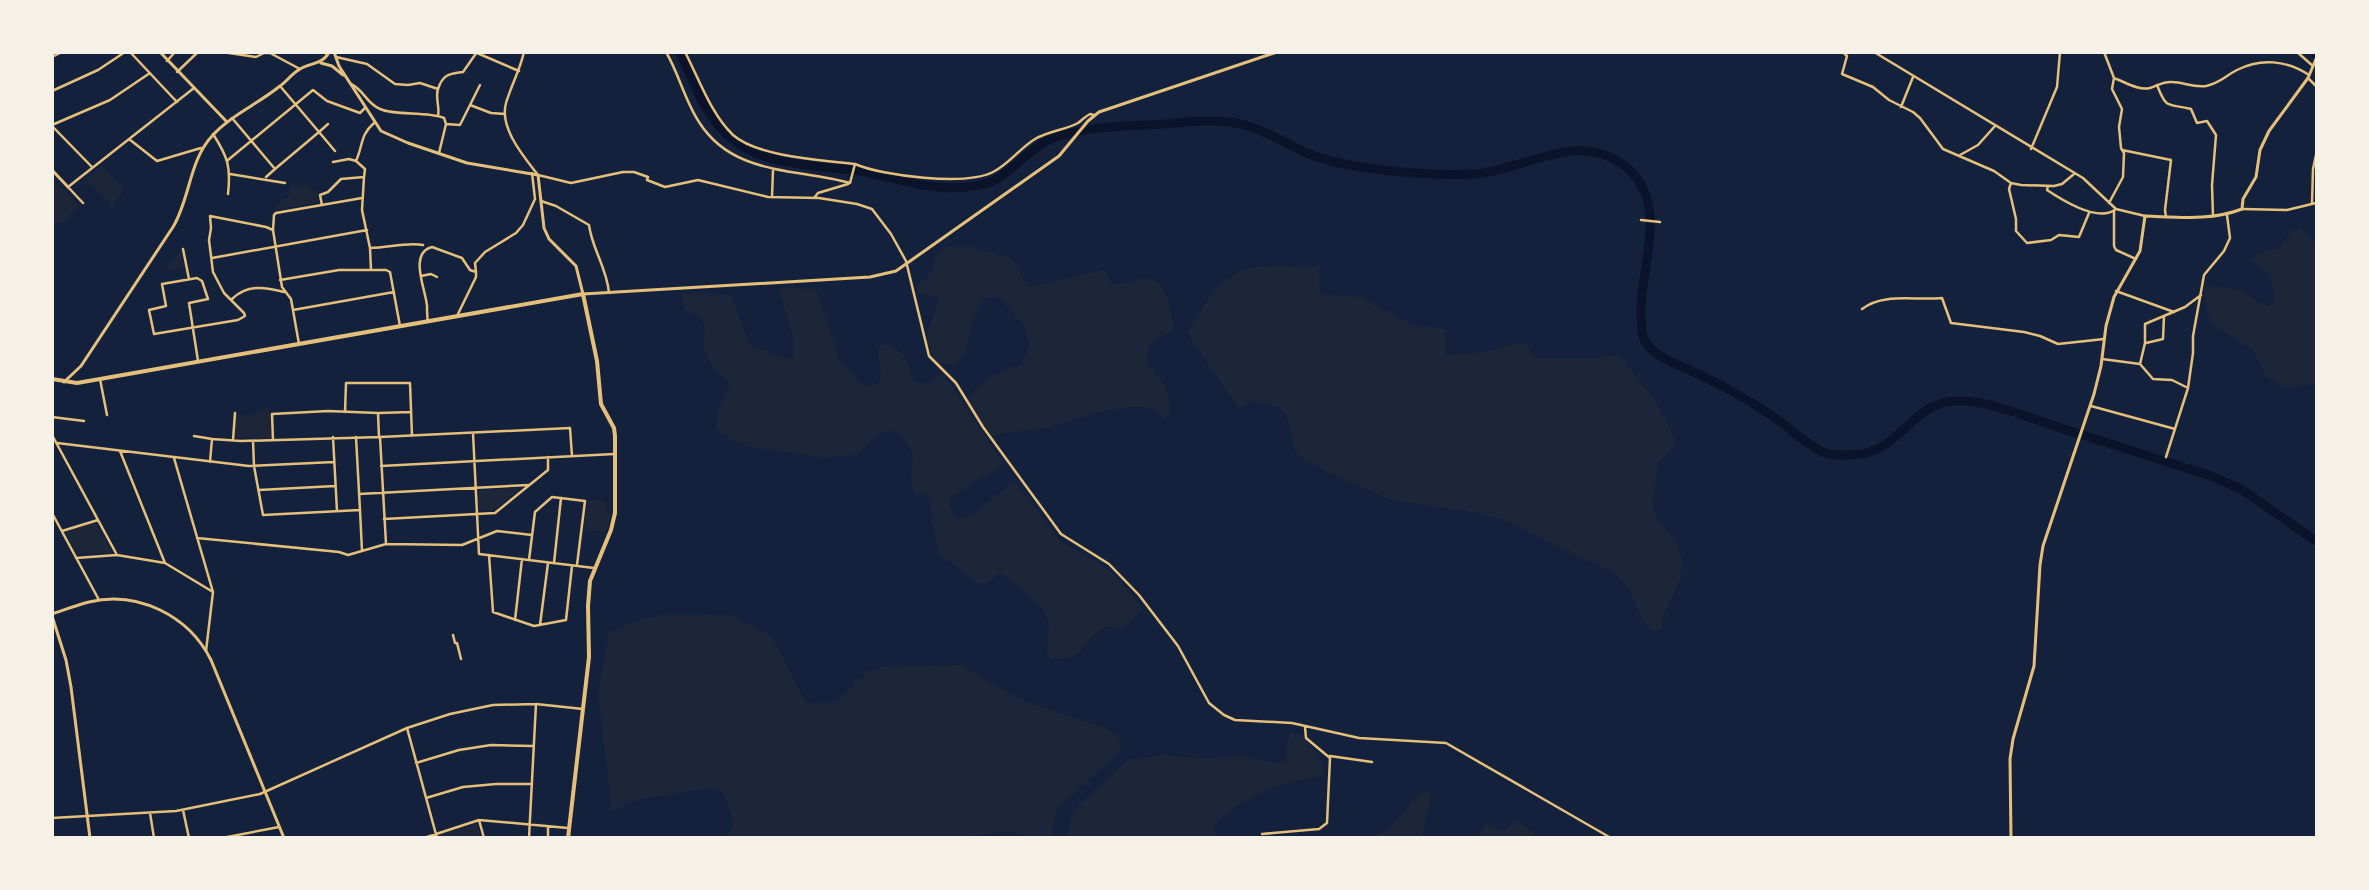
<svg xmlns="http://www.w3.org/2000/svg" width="2369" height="890" font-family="Ubuntu,sans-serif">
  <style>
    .green { fill: #1d2539 }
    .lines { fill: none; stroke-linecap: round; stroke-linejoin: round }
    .river { stroke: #0b132b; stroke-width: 9 }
    .minor { stroke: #e5c07b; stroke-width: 2.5 }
    .tertiary { stroke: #e5c07b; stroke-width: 3 }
    .secondary { stroke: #e5c07b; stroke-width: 3 }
    .primary { stroke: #e5c07b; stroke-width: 4 }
  </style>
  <rect width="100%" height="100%" fill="#14213d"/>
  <path class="green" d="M103,166L124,191L112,205L85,179Z
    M52,181L60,183L79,206L65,222L53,224Z
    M306,183L318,193L317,203L273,210L283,199L288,198L291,184L298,187Z
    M2301,229L2307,233L2316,245V384L2285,387L2267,377L2253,350L2214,325L2207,313L2204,285L2242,290L2261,304L2268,306L2274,301C2273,276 2271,274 2250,259L2257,254L2279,248L2293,230Z
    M963,246C971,247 1009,256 1013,260C1020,267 1021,279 1028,287L1105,270L1111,284C1124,286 1139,277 1150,279C1168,282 1173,318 1173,331C1156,337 1140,349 1150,368C1153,375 1162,379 1165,386C1169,395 1169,404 1170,413L1165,419C1161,416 1156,411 1152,409C1120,400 1076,421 1045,428C1027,431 1009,431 992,436L967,399C983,379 998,372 1022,364L1030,344L1022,323L998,296L983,299L973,319L965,355L953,364H938L925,340L939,299L933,296L918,294L917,287L933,271L935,256L947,247Z
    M181,250L184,267L164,271Z
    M1273,266L1319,267L1320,294L1360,297L1415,326L1445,329V355L1484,352L1520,343L1527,345L1535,358H1600L1618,355L1654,398L1676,440L1673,447L1658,464L1652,508L1659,522L1674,538L1683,560L1679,582L1664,615L1660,630L1653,631L1643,622L1629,589L1614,573L1509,522L1480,513L1392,500L1325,471C1317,463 1303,462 1296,452C1293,448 1293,442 1292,437C1286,407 1281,406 1251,401L1239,409L1187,333L1216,288L1242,269Z
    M779,288L816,289L837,351V358L863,386L878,384L881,376L877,348L885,344L892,345L904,356L915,383H930L943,374L1004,464L949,498L952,513L958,518L973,515L1014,481L1061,542L1101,564L1121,581L1143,610L1122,630C1096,617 1091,647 1074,656C1068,659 1057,659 1051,660C1042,648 1052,632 1047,618C1039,600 1015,585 1000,572L987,583L979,584L939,554L932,523L931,502L927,495L914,493C907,478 917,462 910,448C907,442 901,436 897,431L881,432L857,455L823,457L746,446L721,434L716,428L718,410L731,384C722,375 713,368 707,357C696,334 719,323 685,310L682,293L731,295L750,346L793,360V338Z
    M269,407L271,436L269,438H234L236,414L250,416Z
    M519,488V490L494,510H479V490Z
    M588,499L604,501L608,513L611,514L606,532L584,530Z
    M95,522L112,551L111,553L76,554L66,534L67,531Z
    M667,614L730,615L771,636L806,703L836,702L869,671L883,667L960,665L1019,699L1106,728L1119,737L1120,751L1057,809L1051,837H1029L1009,831L956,838L726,837C739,826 728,807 724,793L710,788L637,800L612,812L598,693L609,633L638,620Z
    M1291,733H1298C1308,745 1327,759 1324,775C1288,783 1256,788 1228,813C1221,818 1216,822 1213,830L1219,837H1068L1070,819L1078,806L1127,760L1161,755L1201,758L1242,757L1279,763L1287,761L1286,747Z
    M1426,790L1431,796L1422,837H1376L1394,824L1414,799Z
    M1515,819L1535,834L1533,837H1477L1487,823L1504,831Z
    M477,824L481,837L439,838L440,834Z"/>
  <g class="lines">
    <path class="river" d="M680,52C694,83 705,117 732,139C767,168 823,165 866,172C890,177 914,185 938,187C953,189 980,187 993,181C1010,173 1027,152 1045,142C1075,126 1130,126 1164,124C1185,122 1208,119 1229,122C1260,125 1286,145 1314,156C1355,170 1427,176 1471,174C1522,172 1574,130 1622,164C1671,198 1641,263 1641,311C1641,320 1641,331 1644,339C1652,356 1673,362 1689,370C1720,384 1750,400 1778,420C1792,430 1807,445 1823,452C1831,456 1842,455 1851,455C1899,455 1911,403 1954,401C1987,399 2029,418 2061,428C2111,444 2161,460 2211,476L2241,489L2316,541
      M2315,52L2316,54"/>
    <path class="minor" d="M130,52L177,102
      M222,52L256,57L264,53H270L300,69
      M524,52C520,70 511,86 506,103C499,128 524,157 538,175L571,183L623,172H634L648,177L647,180L665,187L698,180L768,197L819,198L857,204L872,209L891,234L906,261L929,356L956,383L983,427L1061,534L1109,564L1139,595L1178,646L1209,703L1224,715L1235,720L1292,723L1359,738L1446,743L1611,838
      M666,52C679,74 685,101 699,122C733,176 796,168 850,183
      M685,52C699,79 711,114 733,135C758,157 822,160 855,164C882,176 966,186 993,172C1009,164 1020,148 1035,139C1049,131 1065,130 1078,123C1082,120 1086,116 1090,114L1094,115
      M1843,52L1847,56L1842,74L1873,87L1889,100L1913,112L1920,118L1943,149L1994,171L2011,183L2021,185L2054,186L2062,184L2074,174
      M1874,52L2083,178L2116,209L2145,216
      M2104,52L2114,78C2125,82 2139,91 2150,88C2159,85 2164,81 2172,82C2184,82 2193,88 2206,86C2220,83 2225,76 2237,70C2260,58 2287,60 2309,75
      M2297,52L2313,66
      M477,53L519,71
      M52,57L62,52
      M336,57L367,64L395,84L408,85L420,83L438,89C443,74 449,74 463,72L477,52
      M167,61L175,52
      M177,72L198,52
      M2308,78L2316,86
      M351,84C364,90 366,103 380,109C395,116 427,111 444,118L446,124L439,153
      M2157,85C2167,111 2168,103 2191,109L2197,123L2207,121L2216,135L2212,185L2213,216
      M438,89C435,98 440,107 438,116
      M52,91L98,70L125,52
      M470,105L491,113L505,114
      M1901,107L1913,77
      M232,118L275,169L319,132L280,86
      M328,124L319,132L335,151
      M446,124L460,125L480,85
      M52,125L110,100L150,73
      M52,126L92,167
      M213,134C228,157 231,167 228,194
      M129,139L157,161L201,148
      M2031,149L2057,87L2060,52
      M2122,150L2171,160L2165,210L2166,217
      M1960,155L1978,145L1995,126
      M228,160L313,90L327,101L360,113L365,108
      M333,162L349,159L356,161
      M230,174L285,183
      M266,177L275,169
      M364,177L365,169L356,161C363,146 360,135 374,123
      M850,183L855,164
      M2011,183L2009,189L2016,219V231L2027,243L2051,240L2059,235L2079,237L2089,213
      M2048,186L2047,190C2062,200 2099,223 2116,209
      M772,197L773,170
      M814,198L818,193L848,184
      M541,201L556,206L589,225C592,249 607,268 609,293
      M83,203L68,187L194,88
      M2109,203L2123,177L2124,153L2121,148L2119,127L2122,109L2112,89L2114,78
      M2312,204L2313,169L2316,155
      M322,205L320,195L328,192L341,179L364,177L362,210L370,248L371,270
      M2242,209L2287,210L2316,203
      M2114,211V246L2116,250L2136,259
      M1641,220L1660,222
      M370,248C388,248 406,242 423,245
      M183,249L189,279
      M212,258L367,230
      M476,272L475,263L485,252L516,233L523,225L535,199L532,173
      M421,276L431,274L437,277
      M280,280L339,270H386L390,272L400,326
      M2116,291L2174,312
      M232,299C247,284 265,287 284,292
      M1862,309C1884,292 1916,301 1942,298L1951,323L2024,332L2040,336L2058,344L2104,339
      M293,310L394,292
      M428,322C427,316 427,311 427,306C426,290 408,253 432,247L462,258L470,270L476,272V277L457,316
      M2146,343L2163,339L2164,316
      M299,344L291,299L282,287L273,230L274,215L276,213L362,198
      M2102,359L2140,364L2153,379L2172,380L2188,388
      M198,361L189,303L208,299L202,281L197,278L162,284L166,306L149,310L154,334L238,320L245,316L244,313L224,293L213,272L209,240L211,228L210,216L266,227L273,230
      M2140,364L2145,343V324L2185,307L2201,295
      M100,379L107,415
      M2091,406L2175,429
      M345,412L346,383H410L412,436
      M378,413L411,412
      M52,417L84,421
      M473,433L479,554L594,568
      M52,435L117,555
      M194,436L212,439
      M333,437L337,511
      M356,437L360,510
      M380,437L386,544
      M233,440L235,413
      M273,440L272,414L328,411L378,413L379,437
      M253,441L254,466L263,515L360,510L362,551
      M57,443L249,466L334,462
      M120,451L165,563
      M2166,457L2188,388L2193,353V336L2204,275L2224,251L2230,238L2227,215
      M174,458L213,592L206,651
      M210,462L212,439L241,441L380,437L570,428L572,456
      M381,466L614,454
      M259,490L335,486
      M359,494L529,485
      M52,513L99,600
      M384,519L495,513L548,470V457
      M62,531L98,520
      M197,538L339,552L348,555L386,544L462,545L497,531L532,535
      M489,555L493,612L534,626L566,620L572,566
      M76,558L117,555L165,563L213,592
      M529,560L535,512L552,497L585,501L577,565
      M554,563L561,498
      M515,620L522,559
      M540,625L548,563
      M453,635L455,643
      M457,643L461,659
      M407,728L437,838
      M1330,756L1372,762
      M416,763L459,750L491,745L533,746
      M426,798L463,787L496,784H531
      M183,810L189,838
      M150,813L154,838
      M52,818L176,811L260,794L407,728L450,714L493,705L536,704L583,709
      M479,820L484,838
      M548,827V838
      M1262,834L1319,829L1327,823L1330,758L1306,738L1305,727
      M222,838L279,827
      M424,838L479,820L568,828
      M529,838L536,704"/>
    <path class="tertiary" d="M160,52L227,122
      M334,52L339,66L381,131L408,143L467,163L538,175L544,228L549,239L576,266L583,294
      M321,63L332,66L343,75
      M52,170L68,187
      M64,382L81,366L173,227C190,199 189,161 212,136C231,115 258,104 280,86C286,82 291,75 297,71C308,62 322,66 329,52
      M52,614C64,610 77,605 89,602C138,590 189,616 211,660L284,838
      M52,616L66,660L71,687L90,838"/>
    <path class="secondary" d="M583,294L870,277L896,271L1059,156L1088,121L1099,112L1277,52
      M2011,838L2010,759L2013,739L2034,666L2040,565L2043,546L2094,394L2101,366L2106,326L2114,297L2140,251L2145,216C2178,217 2211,221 2242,209L2243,199L2256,177L2260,150L2269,131L2308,78L2316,59"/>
    <path class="primary" d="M52,379L77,383L100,379L583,294L597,361L601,404L614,428L615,436V513L611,530L590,581L588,606L589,657L568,838"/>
  </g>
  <rect width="2369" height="890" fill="none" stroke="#f6f1e7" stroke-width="108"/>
</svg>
